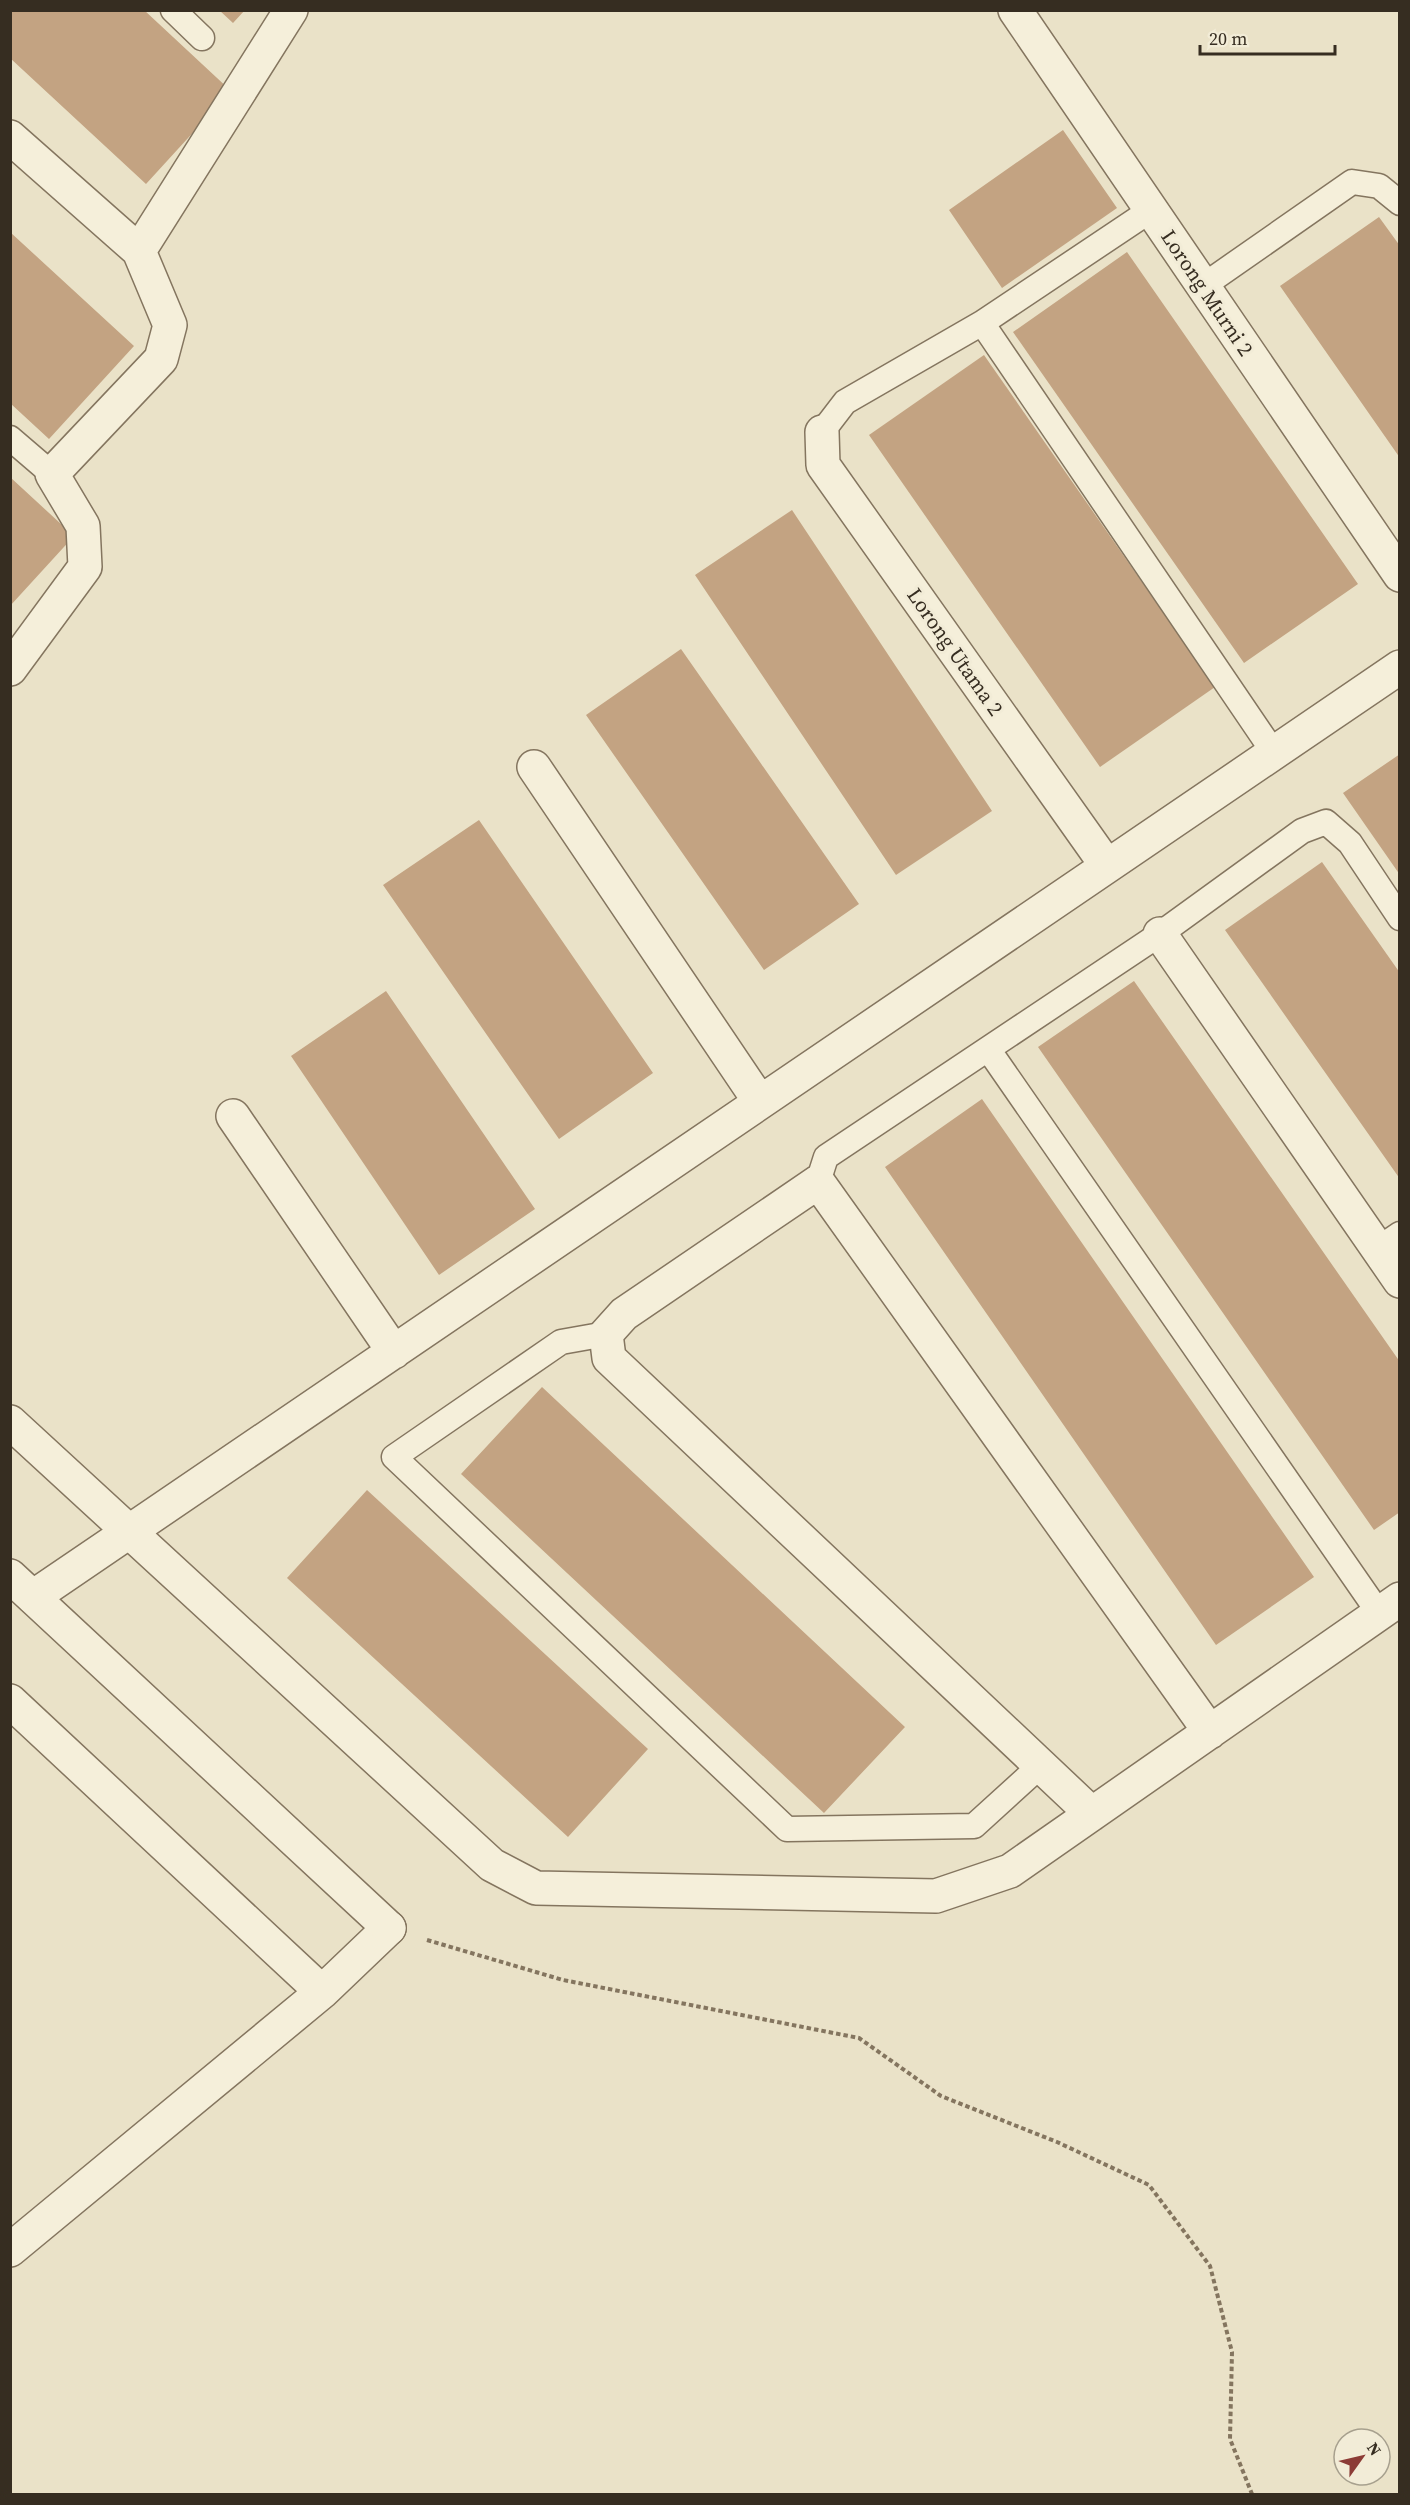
<svg xmlns="http://www.w3.org/2000/svg" width="1410" height="2505" font-family="'Source Serif 4',serif">
  <style>
    .building { fill: #c3a382 }
    .lines { fill: none; stroke-linecap: round; stroke-linejoin: round }
    .service-casing { stroke: #84755f; stroke-width: 27 }
    .minor-casing { stroke: #84755f; stroke-width: 36 }
    .tertiary-casing { stroke: #84755f; stroke-width: 36 }
    .path { stroke: #84755f; stroke-width: 4; stroke-dasharray: 4.5 3; stroke-linecap: butt }
    .service { stroke: #f5efda; stroke-width: 24 }
    .minor { stroke: #f5efda; stroke-width: 33 }
    .tertiary { stroke: #f5efda; stroke-width: 33 }
    .labels { text-anchor: middle; stroke-width: 6; stroke-linejoin: round; paint-order: stroke }
    .street-label { font-size: 21px; fill: #362d21; stroke: #f2ecd7 }
  </style>
  <rect width="100%" height="100%" fill="#eae2c8"/>
  <path class="building" d="M10,10H144L231,91L146,184L10,58Z
    M219,10H245L233,23Z
    M1063,130L1117,208L1002,288L949,210Z
    M1379,217L1400,246V458L1280,286Z
    M10,232L134,346L49,439L10,403Z
    M1127,252L1358,584L1244,663L1013,332Z
    M984,355L1215,687L1100,767L869,435Z
    M10,477L74,536L10,606Z
    M792,510L992,811L896,875L695,575Z
    M681,649L859,904L764,970L586,715Z
    M1400,754V875L1343,793Z
    M479,820L653,1073L559,1139L383,885Z
    M1322,862L1400,973V1179L1225,930Z
    M1134,981L1400,1362V1512L1374,1530L1038,1047Z
    M386,991L535,1209L439,1275L291,1056Z
    M982,1099L1314,1577L1216,1645L885,1167Z
    M542,1387L905,1727L824,1813L461,1474Z
    M367,1490L648,1749L568,1837L287,1578Z"/>
  <g class="lines">
    <g class="service-casing">
      <path id="service" d="M173,10L202,38
        M1203,286L1352,182L1379,186L1400,203
        M982,323L1274,753
        M822,432L845,402L982,323L1151,210
        M10,438L52,474
        M988,1049L1379,1613
        M818,1182L826,1157L1160,934L1302,831L1326,822L1350,843L1400,918
        M1378,1249L1400,1234
        M606,1334L561,1342L394,1457L787,1829L974,1826L1040,1766"/>
    </g>
    <g class="minor-casing">
      <path id="minor" d="M1015,10L1400,575
        M10,137L139,251
        M822,432L823,465L1107,866
        M10,669L85,567L83,526L52,474L161,359L170,325L139,251L291,10
        M534,767L760,1102
        M1160,934L1400,1281
        M233,1116L394,1352
        M10,1422L492,1865L536,1888L936,1896L1010,1871L1400,1599
        M33,1597L1400,667
        M10,1701L322,1992
        M1092,1814L609,1358L606,1334L624,1314L818,1182L1210,1732
        M10,2250L322,1992L389,1928"/>
    </g>
    <g class="tertiary-casing">
      <path id="tertiary" d="M10,1576L389,1928"/>
    </g>
    <path class="path" d="M427,1940L563,1980L859,2038L941,2096L1057,2142L1149,2185L1210,2266L1232,2352L1230,2439L1252,2494"/>
    <use href="#service" class="service"/>
    <use href="#minor" class="minor"/>
    <use href="#tertiary" class="tertiary"/>
  </g>
  <g class="labels">
    <g class="street-label">
      <text transform="translate(1207 293) rotate(56)" y="7">Lorong Murni 2</text>
      <text transform="translate(955 652) rotate(55)" y="7">Lorong Utama 2</text>
    </g>
  </g>
  <rect width="1410" height="2505" fill="none" stroke="#362d21" stroke-width="24"/>
  <g transform="translate(1362 2457) rotate(56)"><circle r="28" fill="#f2ecd7" stroke="#a7a08e" stroke-width="1.5"/>
  <path d="M0-4.5L10 22L0 15L-10 22Z" fill="#8c3c36"/>
  <text y="-9" font-size="16" font-weight="bold" text-anchor="middle" fill="#362d21">N</text>
  </g>
  <path d="M1200 45v9h135v-9" fill="none" stroke="#362d21" stroke-width="3"/>
  <text x="1209" y="45" font-size="18" fill="#362d21" stroke="#f2ecd7" stroke-width="4.5" paint-order="stroke">20 m</text>
</svg>
